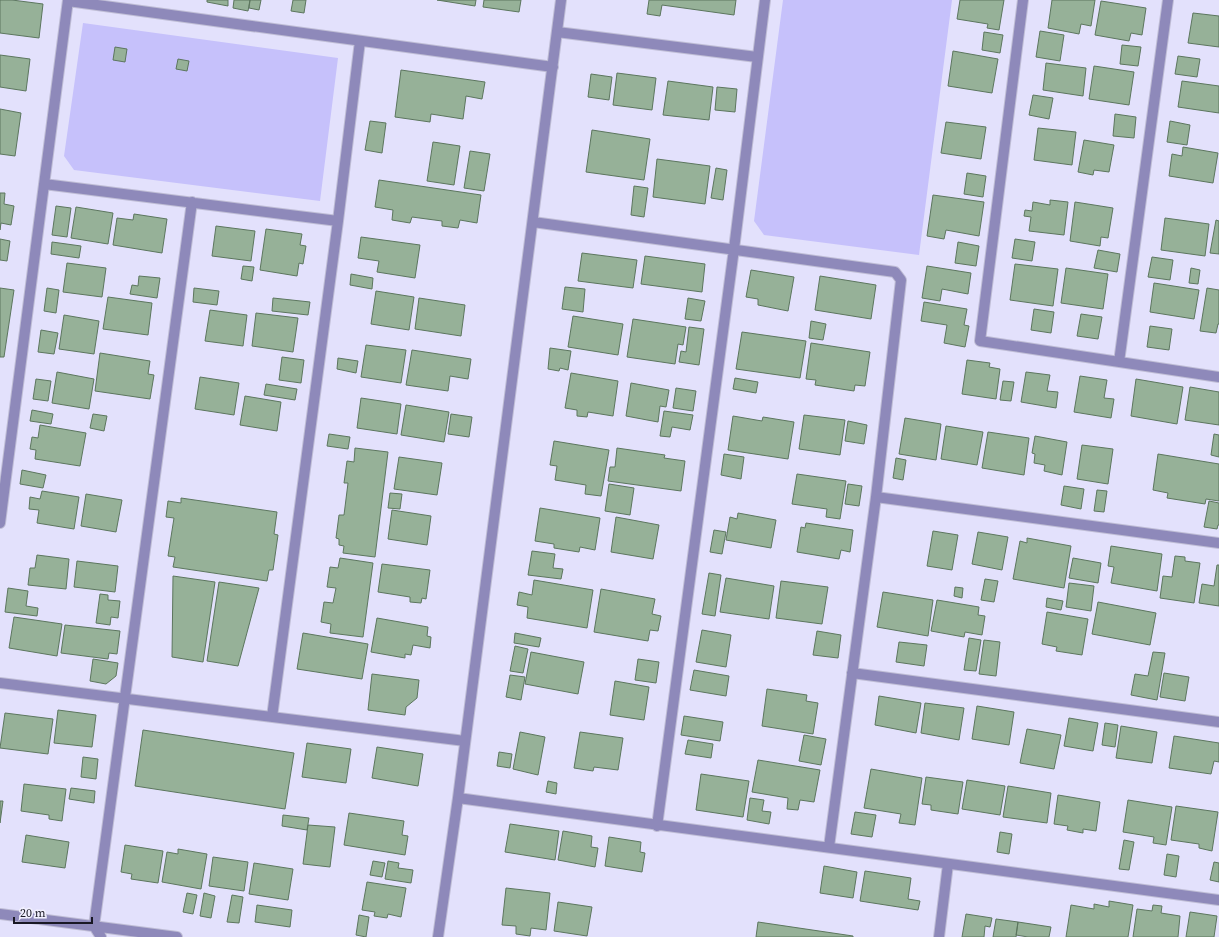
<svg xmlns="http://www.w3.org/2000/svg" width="1219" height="937" font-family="'Source Serif 4',serif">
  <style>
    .green { fill: #c6c1fb }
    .building { fill: #96b198; stroke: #5c765e }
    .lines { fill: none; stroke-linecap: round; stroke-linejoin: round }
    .minor-casing { stroke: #bfbdd5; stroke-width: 12 }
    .minor { stroke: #8e89ba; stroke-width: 10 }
  </style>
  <rect width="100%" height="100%" fill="#e3e1fc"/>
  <path class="green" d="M783,0H952L919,255L764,235L754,221Z
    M83,23L338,58L320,201L74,170L64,156Z"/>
  <path class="building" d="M0,0H12L43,4L39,38L0,33Z
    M207,0H228V6L207,2Z
    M234,0H250L248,11L233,8Z
    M250,0H261L259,10L249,8Z
    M293,0H306L304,13L291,11Z
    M437,0H476L475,6Z
    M484,0H521L519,12L483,7Z
    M649,0H736L734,15L662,5L660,16L647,14Z
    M960,0H1004L999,30L987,28L988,24L957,19Z
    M1052,0H1095L1091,26L1081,24L1079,34L1048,28Z
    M1101,1L1146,8L1142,35L1131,33L1129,41L1095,35Z
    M1193,13L1219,16V47L1188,43Z
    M1040,31L1064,35L1060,61L1036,57Z
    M984,32L1003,35L1000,53L982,50Z
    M1122,45L1141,47L1138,66L1120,64Z
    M115,47L127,49L125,62L113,60Z
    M953,51L998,59L992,93L948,86Z
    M0,55L30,59L26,91L0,87Z
    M1178,56L1200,59L1197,77L1175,74Z
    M178,59L189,61L187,71L176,69Z
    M1046,63L1086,68L1083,96L1043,90Z
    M1094,66L1134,72L1129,105L1089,99Z
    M401,70L485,82L482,99L466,96L463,119L431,114L430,122L395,117Z
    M617,73L656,78L652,110L613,105Z
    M591,74L612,77L609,100L588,97Z
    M668,81L713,87L709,120L663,115Z
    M1182,81L1219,86V113L1178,107Z
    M717,87L737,89L735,112L715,110Z
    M1033,95L1053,98L1049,119L1029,115Z
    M0,109L21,113L15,156L0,154Z
    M1115,114L1136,117L1134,138L1113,136Z
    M370,121L386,123L382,153L365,150Z
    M1170,121L1190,125L1187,145L1167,142Z
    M946,122L986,127L981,159L941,153Z
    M1038,128L1076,132L1072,165L1034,160Z
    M592,130L650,139L644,180L586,172Z
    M1084,140L1114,145L1109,172L1094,170L1093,175L1078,172Z
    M433,142L460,146L454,185L427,181Z
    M1183,147L1218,153L1213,183L1169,176L1172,154L1182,156Z
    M470,151L490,154L484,191L464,188Z
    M657,159L710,166L705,204L653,197Z
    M716,168L727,170L723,200L711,198Z
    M967,173L986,176L983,197L964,194Z
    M379,180L481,195L477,223L460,220L458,228L442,226V221L412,217L410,223L392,220L393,210L375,207Z
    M634,186L648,188L644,217L631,215Z
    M0,193H5L4,204L14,206L11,225L1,223L0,230Z
    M933,195L984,202L979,236L946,230L944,239L927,236Z
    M1050,200L1068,202L1064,235L1029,231L1031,217L1024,216L1025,210L1032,211L1033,202L1050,205Z
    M1075,202L1113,208L1108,238L1101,237L1100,246L1070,241Z
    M56,206L71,208L67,237L52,235Z
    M76,207L113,213L108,244L71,238Z
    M134,214L167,219L162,253L113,245L117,218L133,220Z
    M1165,218L1209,224L1205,256L1161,250Z
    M1216,220L1219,221V254L1210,253Z
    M216,226L255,231L251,261L212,256Z
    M266,229L302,234L300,245L306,246L303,264L299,263L297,276L260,270Z
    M361,237L420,245L415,278L377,272L379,261L358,258Z
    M0,239L10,241L7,261L0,260Z
    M1015,239L1035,242L1032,261L1012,258Z
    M52,242L81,246L79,258L51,254Z
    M958,242L979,246L976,266L955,263Z
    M1098,250L1120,254L1117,272L1094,268Z
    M582,253L637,260L633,288L578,281Z
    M645,256L705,264L702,292L641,284Z
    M1152,257L1173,260L1170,280L1148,277Z
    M67,263L106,268L102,297L63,292Z
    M1015,264L1058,269L1053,306L1010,300Z
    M243,266L254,267L252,281L241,279Z
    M927,266L971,273L968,294L942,289L940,301L922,298Z
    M1066,268L1108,274L1103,309L1061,303Z
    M1191,268L1200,270L1198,284L1189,283Z
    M751,270L794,277L788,311L758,305V299L746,297Z
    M351,274L373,278L372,289L350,285Z
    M139,276L160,278L157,298L130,294L132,285L138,286Z
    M820,276L876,285L871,319L815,310Z
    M1154,283L1199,290L1194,319L1150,312Z
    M565,287L585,289L583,312L562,309Z
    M0,288L14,290L4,357H0Z
    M47,288L59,290L56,313L44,311Z
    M194,288L219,291L217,305L193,302Z
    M1207,288L1219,290V324H1218L1216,333L1200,331Z
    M376,291L414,297L409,330L371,324Z
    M108,297L152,303L148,335L103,329Z
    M273,298L310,302L308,315L272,311Z
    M419,298L465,305L461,336L415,329Z
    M688,298L705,301L701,321L685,319Z
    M924,302L967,309L964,325L969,326L965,347L944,343L947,325L921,321Z
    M1034,309L1054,312L1051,333L1031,330Z
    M210,310L247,315L243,346L205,341Z
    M256,313L298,318L293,352L252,346Z
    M1081,314L1102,317L1098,339L1077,336Z
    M64,315L99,321L94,354L59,349Z
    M573,316L623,324L618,355L568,347Z
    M633,319L686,327L683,345L678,344L675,364L627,357Z
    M811,321L826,324L823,340L809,338Z
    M1150,326L1172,329L1169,350L1147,347Z
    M689,327L704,329L699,365L679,362L681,351L686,352Z
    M41,330L58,333L54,354L38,352Z
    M742,332L806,341L800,378L736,369Z
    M811,343L870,352L865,386L855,385L854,391L815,385L816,380L806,379Z
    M366,345L406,350L401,383L361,377Z
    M550,348L571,351L568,370L560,368L559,371L548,369Z
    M412,350L471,359L468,379L450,376L448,391L406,385Z
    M100,353L150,361L148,374L154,375L150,399L95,391Z
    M282,357L304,360L301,383L279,380Z
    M338,358L358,361L356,373L337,369Z
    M967,360L990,363L989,367L1000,369L996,399L962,394Z
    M57,372L94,379L89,409L52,403Z
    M1026,372L1050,375L1047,391L1058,392L1056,408L1021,402Z
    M571,373L618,381L613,416L588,412L587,417L577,416V410L565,408Z
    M1080,376L1107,380L1104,398L1114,399L1111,418L1074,412Z
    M200,377L239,383L234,415L195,409Z
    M735,378L758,382L756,393L733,389Z
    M36,379L51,381L48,401L33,399Z
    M1136,379L1183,387L1177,424L1131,416Z
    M1003,381L1014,382L1011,401L1000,400Z
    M631,383L669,390L666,407L660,406L658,422L626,416Z
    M266,384L297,389L295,400L264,395Z
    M1190,387L1219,392V425L1185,420Z
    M676,388L696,391L693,411L673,408Z
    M245,396L281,402L277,431L240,425Z
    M361,398L401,404L397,434L357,428Z
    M406,405L449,412L444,442L401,435Z
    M32,410L53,414L51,424L30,421Z
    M664,411L693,415L690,430L672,427L670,437L660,436Z
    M93,414L107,416L104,431L90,428Z
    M451,414L472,417L469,437L448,434Z
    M804,415L845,420L840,455L799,449Z
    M733,416L762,421L763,417L794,422L788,459L728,450Z
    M905,418L941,424L936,460L899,454Z
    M848,421L867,425L864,444L845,441Z
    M40,425L86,433L80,466L35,459L36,450L30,449L32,437L38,438Z
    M946,426L983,432L977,465L941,459Z
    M988,432L1029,438L1024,475L982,468Z
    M329,434L350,437L348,449L327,446Z
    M1214,434L1219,435V457L1211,455Z
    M1035,436L1067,442L1062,475L1044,471L1045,465L1034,463L1035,454L1032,453Z
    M554,441L609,450L601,496L585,494L586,485L555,480L557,466L550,465Z
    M1082,445L1113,449L1108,484L1077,479Z
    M355,448L388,452L375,557L343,553L344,546L339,545V539L336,538L339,515H344L348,483H344L347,461L354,462Z
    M617,448L665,455L664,458L685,461L681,491L608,481L610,467H615Z
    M724,454L744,457L741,479L721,475Z
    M1158,454L1219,464V501L1206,499L1205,504L1167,498L1168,493L1153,490Z
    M399,457L442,463L437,495L394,489Z
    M896,458L906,460L903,480L893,478Z
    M22,470L46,475L43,488L20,484Z
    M797,474L846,481L840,519L826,517L827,509L792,504Z
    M609,484L634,488L630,515L605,511Z
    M848,484L862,486L859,506L845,504Z
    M1064,486L1084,489L1081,509L1061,505Z
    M1097,490L1107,491L1104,512L1094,511Z
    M42,491L79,497L74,529L37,523L39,510L29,509L30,497L40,499Z
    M390,493L402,494L400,509L388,508Z
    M86,494L122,500L116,532L81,526Z
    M181,498L277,512L274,534L278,535L273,570H269L267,581L173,567L175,557L168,556L174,518L166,517L168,501L181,503Z
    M1209,501L1219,503V525H1218L1217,529L1204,527Z
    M540,508L600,518L595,550L580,547L579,552L554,548V544L535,541Z
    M392,510L431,516L427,545L388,539Z
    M738,513L776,520L771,548L726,540L730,517L737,519Z
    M616,517L659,525L653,559L611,552Z
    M806,523L853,530L850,552L841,550L839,559L797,552L801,527L805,528Z
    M714,530L726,532L722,554L710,552Z
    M933,531L958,535L952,570L927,566Z
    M978,532L1008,537L1002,570L972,564Z
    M1027,538L1071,546L1064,588L1013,579L1020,541L1027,543Z
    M1111,546L1162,554L1157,591L1111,583L1114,567L1108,566Z
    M532,551L555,554L553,568L563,569L561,579L528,575Z
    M37,555L69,559L66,589L28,585L30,568H35Z
    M1175,556L1185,557V561L1200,563L1194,603L1160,598L1163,576L1172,577Z
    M340,558L373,563L363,637L330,633L331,624L321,622L324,602L333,603L336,588L327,587L330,567L338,568Z
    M1073,558L1101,563L1098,583L1069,578Z
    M77,561L118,566L115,592L74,587Z
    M382,564L430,570L426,599L422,598L421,603L410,602V597L378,592Z
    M1217,565H1219V606L1199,603L1202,584L1214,586Z
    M709,573L721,575L715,616L702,614Z
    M173,576L215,582L203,662L172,657Z
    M726,578L774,586L769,619L720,612Z
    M985,579L998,581L994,602L981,600Z
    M534,580L593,590L587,628L527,618L528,607L517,605L519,592L532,595Z
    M781,581L828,587L822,624L776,618Z
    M219,582L259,588L238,666L207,661Z
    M1069,583L1094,586L1091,611L1066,607Z
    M955,587L963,588L962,598L954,596Z
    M8,588L28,591L26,606L38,608L37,616L5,612Z
    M601,589L655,599L652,614L661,616L658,631L650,630L648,641L594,632Z
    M883,592L933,600L928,636L877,627Z
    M100,594L108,595V600L120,601L118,618L111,617L110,625L96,623Z
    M1047,598L1063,601L1061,610L1046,607Z
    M937,600L979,607L978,615L985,616L982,635L965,632L964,637L931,631Z
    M1098,602L1156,613L1150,645L1092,634Z
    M1047,612L1088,619L1082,655L1056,651L1057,647L1042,644Z
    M14,617L62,624L57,656L9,648Z
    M377,618L428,627L427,636L431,637L430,648L413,645L411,655L405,654V658L371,652Z
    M65,625L120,631L117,654L109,653L108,659L61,653Z
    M702,630L731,635L726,667L696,662Z
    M817,631L841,635L838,658L813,655Z
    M303,633L368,644L362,679L297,669Z
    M515,633L541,638L539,647L514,643Z
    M969,638L981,640L976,671L964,670Z
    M984,640L1000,642L996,676L979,674Z
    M899,642L927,645L924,666L896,662Z
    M515,646L528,649L523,673L510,671Z
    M531,652L584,662L578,694L525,684Z
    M1153,652L1165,653L1157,700L1131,695L1135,674L1148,676Z
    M93,659L118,663L116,676L106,684L90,681Z
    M638,659L659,662L656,683L635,680Z
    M694,670L729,676L726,696L690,690Z
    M1164,673L1189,677L1185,701L1160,697Z
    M372,674L419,680L417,698L406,707L405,715L368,710Z
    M510,675L525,677L521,700L506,697Z
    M615,681L649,687L644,720L610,715Z
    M767,689L807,695L806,701L818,703L813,734L762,726Z
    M879,696L921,703L916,733L875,725Z
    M925,703L964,708L959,740L921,733Z
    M977,706L1014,712L1009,745L972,739Z
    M58,710L96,715L92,747L54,743Z
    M5,713L53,719L48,754L0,748Z
    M684,716L723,722L720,741L681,735Z
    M1069,718L1098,723L1093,751L1064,746Z
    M1105,723L1118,725L1115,747L1102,745Z
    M1121,726L1157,732L1152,763L1116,758Z
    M1027,729L1061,735L1054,769L1020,763Z
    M143,730L294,753L285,809L135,786Z
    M520,732L545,737L538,775L513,769Z
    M580,732L623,738L618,770L594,767L593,771L574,768Z
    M804,735L826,739L821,765L799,761Z
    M1174,736L1219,743V762L1214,761L1211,774L1169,768Z
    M688,740L713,744L711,758L685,754Z
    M307,743L351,749L346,783L302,777Z
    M377,747L423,754L418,786L372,778Z
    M499,752L512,754L510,768L497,766Z
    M83,757L98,759L96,779L81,777Z
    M758,760L820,770L814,802L800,800L798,810L787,809L788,798L752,792Z
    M871,769L922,778L915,825L899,823L901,814L864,808Z
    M701,774L749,781L743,817L696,810Z
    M926,777L963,782L958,814L931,810V805L922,804Z
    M967,780L1005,786L1000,815L962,809Z
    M548,781L557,783L556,794L546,792Z
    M24,784L66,789L62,821L49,819V815L21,811Z
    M1008,786L1051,793L1047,823L1003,817Z
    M71,788L95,791L94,803L69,799Z
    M1058,795L1100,802L1096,831L1083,829V833L1067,830L1068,826L1054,824Z
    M750,798L764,800L762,811L771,812L769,824L747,820Z
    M1128,800L1172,807L1166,845L1153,843L1154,837L1123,832Z
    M0,801H3L0,823Z
    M1176,806L1218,812L1212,851L1199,848V844L1171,840Z
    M855,812L876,815L872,837L851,834Z
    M349,813L404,821L402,835L408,836L405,855L344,845Z
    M283,815L309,818L307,830L282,826Z
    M510,824L559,831L555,860L505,852Z
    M308,825L335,827L330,867L303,864Z
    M563,831L592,836L591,847L598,848L595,867L558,860Z
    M1000,832L1012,834L1009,854L997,852Z
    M26,835L69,842L65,868L22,862Z
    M609,837L641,842L640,852L645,853L642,872L605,866Z
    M1124,840L1134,842L1129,870L1119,869Z
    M125,845L163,851L158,883L131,879L132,874L121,872Z
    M178,849L207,854L201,889L162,882L167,852L178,854Z
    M1167,854L1179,856L1176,877L1164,875Z
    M213,857L248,862L244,891L209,886Z
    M373,861L385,863L382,877L370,875Z
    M388,861L399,863L398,868L413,870L411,883L385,879Z
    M1214,862L1219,863V882L1210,880Z
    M254,863L293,869L288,900L249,894Z
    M824,866L857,872L853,898L820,893Z
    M865,871L911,878L908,899L920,901L918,910L860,901Z
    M367,882L406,888L401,917L388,914L387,918L374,916L375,912L362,910Z
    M506,888L550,893L546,930L531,928L530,936L516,934V926L502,925Z
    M187,893L197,895L193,914L183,912Z
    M204,893L215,896L211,918L200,916Z
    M232,895L243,897L239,923L227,922Z
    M1109,901L1133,905L1128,937H1066L1071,905L1094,909V904L1109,907Z
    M558,902L592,907L587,936L554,931Z
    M257,905L292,910L290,927L255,922Z
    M1153,905L1162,906L1161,913L1180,916L1178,937H1133L1137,909L1152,911Z
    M1190,912L1217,916L1214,937H1186Z
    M966,914L992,918L990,927L985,926L984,937H962Z
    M359,915L369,917L366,937L356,935Z
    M996,919L1018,922L1016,937H993Z
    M758,922L853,936V937H756Z
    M1018,922L1051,927L1049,937H1028L1016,935Z"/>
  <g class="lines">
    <g class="minor-casing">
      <path id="minor" d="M1023,0L980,341L1219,377
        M68,1L553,67
        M557,32L757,57
        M44,184L338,221
        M533,222L895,272L901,280L876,497L829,847
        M1119,362L1168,0
        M876,497L1219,543
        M0,523L68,0
        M852,673L1219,722
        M0,683L465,741
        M272,717L338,221L360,41
        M458,798L1219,900
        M657,826L734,249L765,0
        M0,914L177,937
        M101,937L94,926L192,202
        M438,937L458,798L561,0
        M939,937L948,864"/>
    </g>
    <use href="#minor" class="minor"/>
  </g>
  <path d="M14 917v6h78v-6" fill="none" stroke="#191824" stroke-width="2"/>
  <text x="20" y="917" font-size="12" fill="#191824" stroke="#f1f0fe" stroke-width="3" paint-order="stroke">20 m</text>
</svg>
